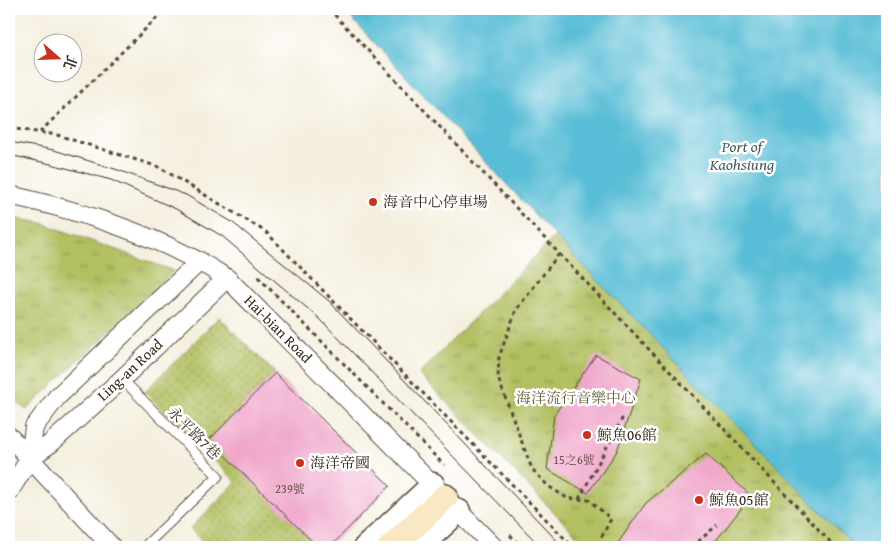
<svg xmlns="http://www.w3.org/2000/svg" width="896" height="556" font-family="'Gentium Book Plus','Noto Serif TC',serif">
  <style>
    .grass { fill: url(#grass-dots); stroke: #767540 }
    .park { fill: url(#park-tufts); stroke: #767540 }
    .water { fill: #58bdd6; stroke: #4a747a }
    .building { fill: #f0a7cb }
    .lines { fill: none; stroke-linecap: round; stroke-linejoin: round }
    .service-casing { stroke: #57483b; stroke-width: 11 }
    .minor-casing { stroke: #57483b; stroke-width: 20 }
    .tertiary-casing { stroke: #57483b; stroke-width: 25 }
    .secondary-casing { stroke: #57483b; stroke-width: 28 }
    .path { stroke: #57483b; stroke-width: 3; stroke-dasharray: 4 4; stroke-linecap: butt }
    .service { stroke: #fff; stroke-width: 9 }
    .minor { stroke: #fff; stroke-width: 18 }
    .tertiary { stroke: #fff; stroke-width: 22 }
    .secondary { stroke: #fae7c3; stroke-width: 25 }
    .tram { stroke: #3b2a1e; stroke-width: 1 }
    .poi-dot { fill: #c8321e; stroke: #fff; stroke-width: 2 }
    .labels { text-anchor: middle; stroke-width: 5; stroke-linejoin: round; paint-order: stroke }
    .number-label { font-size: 12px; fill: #684949 }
    .poi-label { font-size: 15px; fill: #3b2a1e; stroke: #fff; text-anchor: start }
    .street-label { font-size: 15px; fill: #3b2a1e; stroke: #fff }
    .park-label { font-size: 15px; fill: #655e36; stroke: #fff }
    .water-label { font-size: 16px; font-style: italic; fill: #455d5e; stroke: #fff }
  </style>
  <defs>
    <pattern id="grass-dots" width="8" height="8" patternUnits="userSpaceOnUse" patternTransform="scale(1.25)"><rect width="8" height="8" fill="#b2c062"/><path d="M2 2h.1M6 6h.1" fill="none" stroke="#929c50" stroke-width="1.8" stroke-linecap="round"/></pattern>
    <pattern id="park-tufts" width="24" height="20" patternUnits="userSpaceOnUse" patternTransform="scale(1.25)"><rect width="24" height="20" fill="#b2c062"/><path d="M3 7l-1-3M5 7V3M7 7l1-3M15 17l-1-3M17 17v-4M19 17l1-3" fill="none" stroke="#929c50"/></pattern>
  </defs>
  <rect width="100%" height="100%" fill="#fff"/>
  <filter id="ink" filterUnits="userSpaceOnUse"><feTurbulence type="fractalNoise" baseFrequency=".02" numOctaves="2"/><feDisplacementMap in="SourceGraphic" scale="10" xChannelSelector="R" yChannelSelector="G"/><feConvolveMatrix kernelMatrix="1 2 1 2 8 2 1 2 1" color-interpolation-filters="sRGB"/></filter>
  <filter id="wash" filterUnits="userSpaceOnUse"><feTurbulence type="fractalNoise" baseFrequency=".0096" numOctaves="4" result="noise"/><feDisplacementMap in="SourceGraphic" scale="20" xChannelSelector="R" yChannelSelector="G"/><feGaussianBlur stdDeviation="1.12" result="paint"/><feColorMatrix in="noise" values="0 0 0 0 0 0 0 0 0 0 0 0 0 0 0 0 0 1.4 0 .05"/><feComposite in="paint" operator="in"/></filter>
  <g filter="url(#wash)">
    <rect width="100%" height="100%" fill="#f4efde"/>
    <path class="grass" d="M219,317L275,373L210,440L319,547H208L190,529L236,482L145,392Z"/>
    <path class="park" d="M9,217L42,223L174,271L26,410L9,394Z
      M555,236L855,547H588L419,374Z"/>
    <path class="water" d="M343,9H887V547H855L555,236Z"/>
    <g id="blocks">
      <path class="building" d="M596,355L641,379L617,451L588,493L547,469L554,415Z
        M275,373L390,486L330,547H318L209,440Z
        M706,454L751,496L711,547H615L646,503Z"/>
    </g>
  </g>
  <g filter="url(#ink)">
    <use href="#blocks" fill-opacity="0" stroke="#57483b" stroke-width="1"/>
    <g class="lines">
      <g class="service-casing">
        <path id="service" d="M122,379L218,476L144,547"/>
      </g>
      <g class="minor-casing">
        <path id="minor" d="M9,195C85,212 161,236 227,278L494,547
          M9,436L112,547
          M30,458L34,427L57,397L200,261
          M9,492L30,458L50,444L122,379L227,278"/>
      </g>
      <g class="tertiary-casing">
        <path id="tertiary" d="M365,547L433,484
          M420,547L459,511"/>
      </g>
      <g class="secondary-casing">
        <path id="secondary" d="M391,547L445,497"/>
      </g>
      <path class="path" d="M329,9L835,547
        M9,128L57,135L159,167L266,232L573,547
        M40,132L166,9
        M559,254L516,310L499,357L498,378L532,469L548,486L567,498L589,500L611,519L600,540V547
        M258,277L444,465
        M579,499L623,417
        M510,535L522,547
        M692,547L717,525"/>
      <use href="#service" class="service"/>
      <use href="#minor" class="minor"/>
      <use href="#tertiary" class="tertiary"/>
      <use href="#secondary" class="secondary"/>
      <path class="tram" d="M9,142L54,150L118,170L186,195L232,222L329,301L563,547
        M9,155L51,164L111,180L176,209L222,236L320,319L541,547"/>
    </g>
  </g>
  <g class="poi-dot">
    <circle cx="373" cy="202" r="5"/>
    <circle cx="587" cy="435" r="5"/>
    <circle cx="300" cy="463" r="5"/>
    <circle cx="699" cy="500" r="5"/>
  </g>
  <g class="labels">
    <g class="number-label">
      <text x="574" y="464">15之6號</text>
      <text x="290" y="493">239號</text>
    </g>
    <g class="poi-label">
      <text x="383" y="207">海音中心停車場</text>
      <text x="597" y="440">鯨魚06館</text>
      <text x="310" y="468">海洋帝國</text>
      <text x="709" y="505">鯨魚05館</text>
    </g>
    <g class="street-label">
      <text transform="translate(278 329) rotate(45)" y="5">Hai-bian Road</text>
      <text transform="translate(130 370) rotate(-43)" y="5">Ling-an Road</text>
      <text transform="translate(194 433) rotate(45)" y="5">永平路7巷</text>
    </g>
    <g class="park-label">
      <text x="576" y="403">海洋流行音樂中心</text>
    </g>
    <g class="water-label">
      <text x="742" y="152">Port of<tspan x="742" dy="18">Kaohsiung</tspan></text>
    </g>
  </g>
  <rect width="896" height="556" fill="none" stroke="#fff" stroke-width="30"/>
  <g transform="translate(58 58) rotate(110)"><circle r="24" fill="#ffffff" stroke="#b1aaa5"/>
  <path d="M0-4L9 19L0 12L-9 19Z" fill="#c8321e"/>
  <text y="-8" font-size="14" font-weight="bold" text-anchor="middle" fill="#3b2a1e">北</text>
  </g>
</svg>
